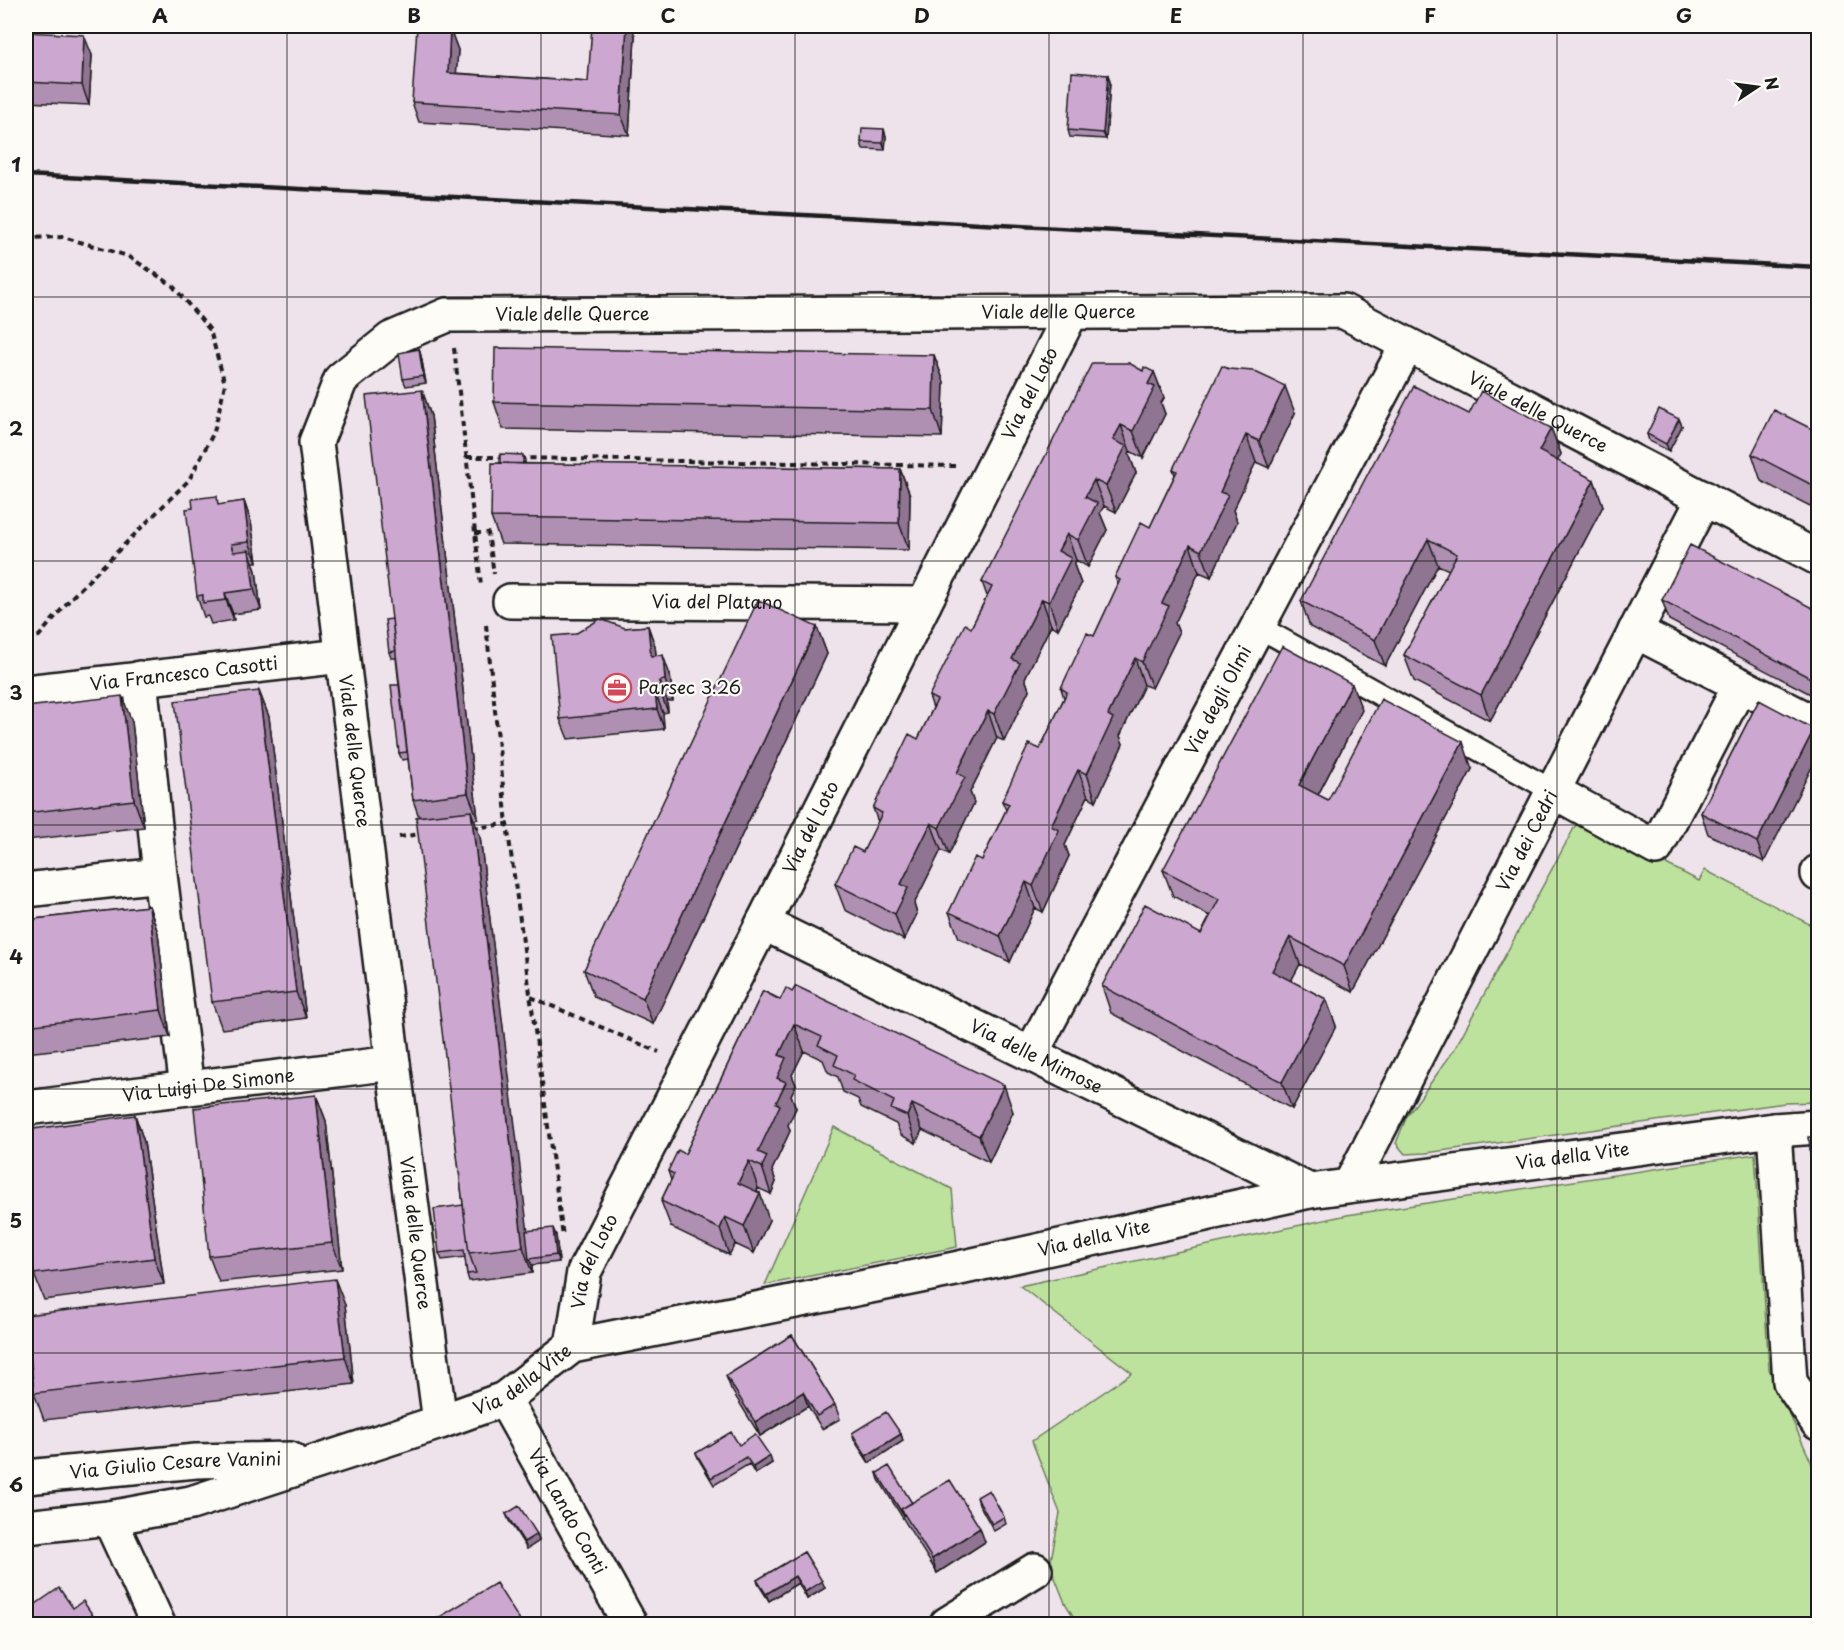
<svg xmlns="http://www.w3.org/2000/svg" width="1844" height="1650" font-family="'Playpen Sans',sans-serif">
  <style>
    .green { fill: #bde29d; stroke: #6c7f5c; stroke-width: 1.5 }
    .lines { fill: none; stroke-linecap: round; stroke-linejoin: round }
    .service-casing { stroke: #1c1c1c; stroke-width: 26 }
    .minor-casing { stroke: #1c1c1c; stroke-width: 38 }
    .path { stroke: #1c1c1c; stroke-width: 4; stroke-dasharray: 6 4.5; stroke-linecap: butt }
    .service { stroke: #fdfcf7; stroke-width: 21 }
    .minor { stroke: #fdfcf7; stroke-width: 33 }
    .rail { stroke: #1c1c1c; stroke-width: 4.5 }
    .wall { fill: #af90b3; stroke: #1c1c1c; stroke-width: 1.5 }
    .shaded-wall { fill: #8f7592; stroke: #1c1c1c; stroke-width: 1.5 }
    .building { fill: #cca7d0; stroke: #1c1c1c; stroke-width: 1.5 }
    .grid { fill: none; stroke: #1c1c1c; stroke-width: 1.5; stroke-opacity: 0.55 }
    .labels { text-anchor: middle; stroke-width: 4.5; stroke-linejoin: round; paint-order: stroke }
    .street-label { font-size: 18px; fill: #1c1c1c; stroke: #fdfcf7 }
    .poi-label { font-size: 18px; fill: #1c1c1c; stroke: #fdfcf7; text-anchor: start }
    .neatline { fill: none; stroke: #1c1c1c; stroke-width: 2 }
    .grid-label { font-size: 20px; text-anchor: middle; font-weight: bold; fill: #1c1c1c }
  </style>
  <rect width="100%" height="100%" fill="#eee2eb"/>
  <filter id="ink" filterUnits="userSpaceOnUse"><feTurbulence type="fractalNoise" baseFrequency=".0167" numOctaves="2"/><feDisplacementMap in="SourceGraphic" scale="12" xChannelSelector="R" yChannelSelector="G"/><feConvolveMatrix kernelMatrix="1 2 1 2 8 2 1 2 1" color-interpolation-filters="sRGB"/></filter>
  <g filter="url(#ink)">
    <path class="green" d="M1579,819L1699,881L1705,870L1813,926L1818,916V1102L1785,1103L1426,1153L1405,1154L1396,1143L1407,1116L1454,1050Z
      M834,1127L952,1189L957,1247L765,1285Z
      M1755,1154L1769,1369L1814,1468L1818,1473V1624H1078L1065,1603L1050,1565L1060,1513L1032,1441L1132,1373L1020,1286L1347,1215Z"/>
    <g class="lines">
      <g class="service-casing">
        <path id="service" d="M1257,626L1553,791"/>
      </g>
      <g class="minor-casing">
        <g id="minor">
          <path id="s1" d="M510,601L924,604"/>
          <path d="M1635,631L1818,725"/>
          <path d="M140,678L160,875L187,1088"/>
          <path id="s2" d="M26,692L342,656"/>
          <path d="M1553,791L1656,848L1740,685"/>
          <path d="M1818,874V872"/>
          <path d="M26,890L160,875"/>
          <path id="s3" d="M763,923L1310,1191"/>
          <path id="s4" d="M1031,1054L1407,345"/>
          <path id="s5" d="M26,1108L393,1063"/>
          <path d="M1774,1130L1790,1382L1818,1423"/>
          <path id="s6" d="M1350,1185L1704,498"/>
          <path id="s7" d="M572,1346L584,1272L763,923L1071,313"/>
          <path id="s8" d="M504,1399L630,1624"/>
          <path id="s9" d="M440,1422L393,1063L316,442L341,379L391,339L447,315L1343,311L1818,558"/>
          <path id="s10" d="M26,1477L196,1461L290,1459"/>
          <path d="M109,1518L158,1624"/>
          <path id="s11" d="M26,1527L109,1518L191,1503L440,1422L504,1399L572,1346L955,1269L1310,1191L1774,1130L1818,1127"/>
          <path d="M947,1624L1035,1570"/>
        </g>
      </g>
      <path class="path" d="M26,238L63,237L128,256L172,285L210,330L225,384L214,432L189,480L72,597L39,636L26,639
        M454,348L481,585
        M467,457H502
        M519,458L955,466
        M475,533H488L494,574
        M486,625L507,824
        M473,828L507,824L563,1237
        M399,837L421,834
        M531,997L659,1052"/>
      <use href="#service" class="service"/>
      <use href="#minor" class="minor"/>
      <path class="rail" d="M26,175L1818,267"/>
    </g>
    <path class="wall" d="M26,26V32L92,55L89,105L26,102Z
      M450,29L458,50L456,73L588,82L635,36L629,135L419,122L412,102Z
      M1108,75L1110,82L1106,139L1070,137L1068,130Z
      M886,136L885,150L863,149L861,142Z
      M419,349L421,356L426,383L406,386L403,379Z
      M934,355L944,382L942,437L503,429L494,402Z
      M1143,371L1154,372L1164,398L1161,403L1165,414L1143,458L1130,451L1129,454L1136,473L1116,512L1104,506L1100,513L1107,530L1088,567L1076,560L1074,565L1081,584L1058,629L1051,625L1025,678L1029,690L1004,741L997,738L970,792L974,803L949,854L941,850L914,904L917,914L904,940L845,910L835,884L863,852L878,822L873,808L918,739L933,708L929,696L971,628L987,596L982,582Z
      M422,390L431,416L478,819L474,820L480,837L527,1231L556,1235L559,1262L532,1265V1273L469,1281L467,1274L465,1257L442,1260L439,1253L463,1205L419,817L413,800L408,759L402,760L399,753V685L396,658H391L389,652Z
      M1295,413L1269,468L1256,462L1233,510L1237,522L1211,577L1199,572L1175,623L1179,633L1152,688L1144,685L1120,736L1123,744L1096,801L1088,796L1065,845L1069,856L1043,912L1035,908L1010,962L959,938L949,912L982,860L1006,810L1002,801L1040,749L1064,698L1061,688L1094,636L1118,585L1115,577L1150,527L1175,475L1173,469Z
      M1469,414L1551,428L1561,454L1557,461L1594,480L1603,506L1490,721L1414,681L1404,655L1449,570L1438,565L1385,666L1310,627L1301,601Z
      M1679,419L1682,426L1669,451L1649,441L1647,434Z
      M1818,432V510L1761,481L1752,454Z
      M525,461V464L900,469L910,495L909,550L501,544L491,517Z
      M244,501L251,522L257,562H253L256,571L261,610L233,614L234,620L211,624L208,616L204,617L197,596L220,505Z
      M1662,600L1818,611V698L1669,620Z
      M648,626L655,646L656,655L670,675L673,701H667L668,712L663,713L664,729L568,739L560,719L625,628Z
      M817,627L827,654L653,1024L594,997L584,970Z
      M259,691L269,717L306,1018L222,1029L212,1002Z
      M1759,700L1764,862L1708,834L1701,813Z
      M26,707L132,722L144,827L26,840Z
      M1362,710L1318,795L1328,800L1472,769L1353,992L1300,964L1291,981L1326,999L1336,1026L1292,1109L1111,1013L1102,986L1201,934L1210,916L1173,896L1163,870Z
      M149,906L158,933L170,1037L26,1053V920Z
      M763,991L1013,1112L989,1162L922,1130L916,1143L901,1135L896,1124L861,1107L858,1099L843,1092L838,1077L828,1072L823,1060L804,1051L792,1075L796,1085L791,1095L796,1108L788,1125L790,1131L772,1170L776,1182L771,1194L758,1188L757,1192L769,1220L754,1253L735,1244L729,1255L671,1227L661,1201L671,1180L668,1171L685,1154Z
      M316,1095L326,1121L342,1269L219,1282L209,1256Z
      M135,1115L144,1142L164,1284L44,1300L34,1274Z
      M345,1305L354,1384L44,1420L34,1393Z
      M792,1335L835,1405L840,1419L822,1429L808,1406L760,1436L731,1389L726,1376Z
      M852,1433L901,1434L903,1441L869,1463L854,1440Z
      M739,1445L772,1463L755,1474L749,1464L714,1485L699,1460L696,1453Z
      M877,1473L912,1503L985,1542L937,1573L879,1480Z
      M977,1497L1004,1517L1006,1524L994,1531L979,1504Z
      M506,1514L537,1534L539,1541L527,1549L509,1521Z
      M804,1552L825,1588L807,1599L798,1583L769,1601L760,1587L757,1580Z
      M73,1608L99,1624H27L26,1621V1611Z"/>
    <path class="shaded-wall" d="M627,26H632L635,36L629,135L621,115Z
      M450,29L458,50L455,93L448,73Z
      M84,35L92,55L89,105L82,85Z
      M1108,75L1110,82L1106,139L1103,133Z
      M884,129L886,136L885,150L883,143Z
      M419,349L421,356L426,383L423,376Z
      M934,355L944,382L942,437L933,410Z
      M1154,372L1164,398L1161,403L1165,414L1143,458L1133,431L1148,384Z
      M1285,386L1295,413L1269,468L1259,441Z
      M422,390L431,416L478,819L468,793Z
      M1679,419L1682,426L1669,451L1666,444Z
      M1121,425L1130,451L1129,454L1136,473L1116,512L1106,486L1113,440Z
      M1551,428L1561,454L1549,478L1539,451Z
      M1246,435L1256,462L1233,510L1237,522L1211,577L1201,551L1220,492Z
      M900,469L910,495L909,550L899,523Z
      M1094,480L1104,506L1100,513L1107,530L1088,567L1078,540L1085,497Z
      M1594,480L1603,506L1490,721L1481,695Z
      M244,501L251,522L257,562L249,542Z
      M1067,534L1076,560L1074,565L1081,584L1058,629L1049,602L1058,551Z
      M1428,539L1438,565L1385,666L1375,640Z
      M1190,545L1199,572L1175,623L1179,633L1152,688L1142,662L1162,603Z
      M249,550L256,571L261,610L254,589Z
      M225,593L233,614L234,620L226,600Z
      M1042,599L1051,625L1025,678L1029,690L1004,741L994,714L1012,659Z
      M648,626L655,646L658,676L651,656Z
      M817,627L827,654L653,1024L643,998Z
      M663,655L670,675L673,701L665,680Z
      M1135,658L1144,685L1120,736L1123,744L1096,801L1087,774L1108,715Z
      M660,681L667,701L668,712L660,692Z
      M1352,684L1362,710L1309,812L1299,785Z
      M259,691L269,717L306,1018L296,992Z
      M655,692L663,713L664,729L657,709Z
      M122,696L132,722L144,827L134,800Z
      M988,711L997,738L970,792L974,803L949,854L939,828L957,773Z
      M1814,729L1818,740V755L1764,862L1757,842Z
      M1463,742L1472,769L1353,992L1344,966Z
      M1078,770L1088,796L1065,845L1069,856L1043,912L1033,886L1051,826Z
      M471,811L480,837L531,1258L529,1259L532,1265V1273L523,1247Z
      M931,823L941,850L914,904L917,914L904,940L895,914L901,884Z
      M1026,882L1035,908L1010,962L1000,936Z
      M149,906L158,933L170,1037L161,1010Z
      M1290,937L1300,964L1282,998L1272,971Z
      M1326,999L1336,1026L1292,1109L1282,1082Z
      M794,1024L804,1051L792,1075L796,1085L791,1095L796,1108L788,1125L790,1131L772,1170L776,1182L771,1194L762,1167L758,1152L776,1103L779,1055Z
      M1004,1085L1013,1112L989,1162L979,1136Z
      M316,1095L326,1121L342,1269L332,1243Z
      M912,1104L922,1130L916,1143L907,1116Z
      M135,1115L144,1142L164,1284L154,1258Z
      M749,1161L758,1188L748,1210L738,1183Z
      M760,1193L769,1220L754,1253L744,1226Z
      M725,1217L735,1244L729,1255L720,1229Z
      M553,1228L556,1235L559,1262L556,1255Z
      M335,1279L345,1305L354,1384L345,1357Z
      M803,1392L808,1406L760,1436L755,1422Z
      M901,1434L903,1441L869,1463L866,1456Z
      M770,1456L772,1463L755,1474L753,1467Z
      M980,1528L985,1542L937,1573L932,1559Z
      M537,1534L539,1541L527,1549L524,1542Z
      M795,1576L798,1583L769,1601L766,1594Z
      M822,1581L825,1588L807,1599L805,1592Z"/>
    <path class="building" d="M592,26H627L621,115L412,102L417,27L450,29L448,73L588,82Z
      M26,32L84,35L82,85L26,82Z
      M1072,72L1108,75L1103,133L1068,130Z
      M862,128L884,129L883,143L861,142Z
      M495,348L934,355L933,410L494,402Z
      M419,349L423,376L403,379L399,353Z
      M1092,363H1129L1143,371L1144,367L1154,372L1148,384L1155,387L1133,431L1121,425L1113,440L1126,446L1106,486L1094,480L1085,497L1097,503L1078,540L1067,534L1058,551L1071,558L1049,602L1042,599L1012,659L1020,663L994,714L988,711L957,773L965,777L939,828L931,823L901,884L908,888L895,914L835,884L853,847L863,852L882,813L873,808L909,734L918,739L937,700L929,696L965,624L971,628L992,587L982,582Z
      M1222,366L1229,369L1253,371L1285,386L1259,441L1246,435L1220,492L1228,495L1201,551L1190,545L1162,603L1169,606L1142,662L1135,658L1108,715L1113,718L1087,774L1078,770L1051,826L1059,830L1033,886L1026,882L1000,936L949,912L975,857L982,860L1009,804L1002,801L1029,744L1040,749L1067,692L1061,688L1087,633L1094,636L1120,580L1115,577L1141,522L1150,527L1177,471L1173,469Z
      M1414,386L1469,414L1481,391L1551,428L1539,451L1594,480L1481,695L1404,655L1457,554L1428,539L1375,640L1301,601Z
      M422,390L468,793L413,800L366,396Z
      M1659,409L1679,419L1666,444L1647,434Z
      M1774,410L1818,432V488L1752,454Z
      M500,454L523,455V464L500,463Z
      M492,463L900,469L899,523L491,517Z
      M217,496L218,505L244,501L249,542L231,544L233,552L249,550L254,589L225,593L226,600L203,603V595L197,596L186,509L193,508L192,499Z
      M1690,545L1818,611V682L1662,600Z
      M758,600L817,627L643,998L584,970Z
      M392,619L396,651L389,652L385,620Z
      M600,619L625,628L648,626L651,656L663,655L665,680L660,681V692H655L657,709L560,719L552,636L575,634Z
      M1282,646L1352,684L1299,785L1328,800L1381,699L1463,742L1344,966L1290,937L1272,971L1326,999L1282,1082L1102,986L1145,904L1201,934L1219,899L1163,870Z
      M391,685H399L407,752L399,753Z
      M259,691L296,992L212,1002L175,701Z
      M122,696L134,800L26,813V707Z
      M1759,700L1814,729L1757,842L1701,813Z
      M471,811L523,1247L469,1253L416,817Z
      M149,906L161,1010L26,1026V920Z
      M796,986L1004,1085L979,1136L912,1104L907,1116L891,1109L894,1101L852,1080L854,1075L834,1065L838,1055L818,1045L822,1037L794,1024L779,1055L786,1058L777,1078L786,1082L776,1103L780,1105L758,1152L767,1156L762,1167L749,1161L738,1183L760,1193L744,1226L725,1217L720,1229L661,1201L674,1174L668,1171L678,1150L685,1154L763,991L780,1000L786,988L792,992Z
      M316,1095L332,1243L209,1256L194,1108Z
      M135,1115L154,1258L34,1274L26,1211V1130Z
      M1809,1137H1818V1251Z
      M463,1205L469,1253L476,1273L467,1274L464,1250L439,1253L434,1209Z
      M553,1228L556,1255L529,1259L526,1231Z
      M335,1279L345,1357L34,1393L26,1315Z
      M792,1335L835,1405L817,1416L803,1392L755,1422L726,1376Z
      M886,1412L901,1434L866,1456L852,1433Z
      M731,1432L739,1445L755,1434L770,1456L753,1467L746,1457L711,1478L696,1453Z
      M889,1466L912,1503L901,1509L904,1516L877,1473Z
      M950,1480L980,1528L932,1559L901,1509Z
      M989,1490L1004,1517L992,1524L977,1497Z
      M519,1506L537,1534L524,1542L506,1514Z
      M804,1552L822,1581L805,1592L795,1576L766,1594L757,1580Z
      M496,1583L522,1624H428Z
      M59,1588L73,1608L83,1601L99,1624H30L26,1617V1611Z"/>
  </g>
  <path class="grid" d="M287,26V1624M541,26V1624M795,26V1624M1049,26V1624M1303,26V1624M1557,26V1624M26,297H1818M26,561H1818M26,825H1818M26,1089H1818M26,1353H1818"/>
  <defs>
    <g id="office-ring" transform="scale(1.5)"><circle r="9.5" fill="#fdfcf7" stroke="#d1495b" stroke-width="1.5"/><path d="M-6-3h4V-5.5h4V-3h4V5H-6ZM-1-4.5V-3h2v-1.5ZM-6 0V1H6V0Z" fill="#d1495b"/></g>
  </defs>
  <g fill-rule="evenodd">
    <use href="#office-ring" x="617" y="688"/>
  </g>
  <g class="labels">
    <g class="street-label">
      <text dy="6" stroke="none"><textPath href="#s9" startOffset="1792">Viale delle Querce</textPath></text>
      <text dy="6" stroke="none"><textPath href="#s9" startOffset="1306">Viale delle Querce</textPath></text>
      <text dy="6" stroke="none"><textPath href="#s7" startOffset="1060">Via del Loto</textPath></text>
      <text dy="6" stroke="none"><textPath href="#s9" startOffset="2296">Viale delle Querce</textPath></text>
      <text dy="6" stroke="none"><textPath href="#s1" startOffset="207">Via del Platano</textPath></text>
      <text dy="6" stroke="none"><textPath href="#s2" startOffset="159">Via Francesco Casotti</textPath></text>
      <text dy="6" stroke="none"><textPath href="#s4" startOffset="400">Via degli Olmi</textPath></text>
      <text transform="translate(354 751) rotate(83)" y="6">Viale delle Querce</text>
      <text dy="6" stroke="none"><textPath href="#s7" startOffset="574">Via del Loto</textPath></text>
      <text dy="6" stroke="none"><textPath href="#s6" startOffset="387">Via dei Cedri</textPath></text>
      <text dy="6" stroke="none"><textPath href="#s3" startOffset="304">Via delle Mimose</textPath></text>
      <text dy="6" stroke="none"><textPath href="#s5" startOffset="184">Via Luigi De Simone</textPath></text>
      <text dy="6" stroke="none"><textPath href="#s11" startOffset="1602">Via della Vite</textPath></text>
      <text transform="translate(415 1233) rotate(83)" y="6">Viale delle Querce</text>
      <text dy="6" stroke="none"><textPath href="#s11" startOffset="1116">Via della Vite</textPath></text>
      <text dy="6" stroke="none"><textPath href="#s7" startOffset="88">Via del Loto</textPath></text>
      <text dy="6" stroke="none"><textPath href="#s11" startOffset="522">Via della Vite</textPath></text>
      <text dy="6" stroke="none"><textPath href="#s10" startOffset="150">Via Giulio Cesare Vanini</textPath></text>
      <text dy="6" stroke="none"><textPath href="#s8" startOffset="129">Via Lando Conti</textPath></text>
    </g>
    <g class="poi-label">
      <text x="638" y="694">Parsec 3.26</text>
    </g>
  </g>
  <rect width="1844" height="1650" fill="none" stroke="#fdfcf7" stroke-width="66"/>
  <g transform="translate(1757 87) rotate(77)" stroke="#fdfcf7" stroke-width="4.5" paint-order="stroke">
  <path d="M0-4.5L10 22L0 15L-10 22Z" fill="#1c1c1c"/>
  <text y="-9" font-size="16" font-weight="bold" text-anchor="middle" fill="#1c1c1c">N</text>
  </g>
  <rect x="33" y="33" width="1778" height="1584" class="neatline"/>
  <g class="grid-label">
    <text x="160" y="23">A</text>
    <text x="414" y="23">B</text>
    <text x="668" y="23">C</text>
    <text x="922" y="23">D</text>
    <text x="1176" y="23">E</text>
    <text x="1430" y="23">F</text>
    <text x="1684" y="23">G</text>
    <text x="16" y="172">1</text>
    <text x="16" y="436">2</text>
    <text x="16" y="700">3</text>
    <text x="16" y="964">4</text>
    <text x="16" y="1228">5</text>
    <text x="16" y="1492">6</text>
  </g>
</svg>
